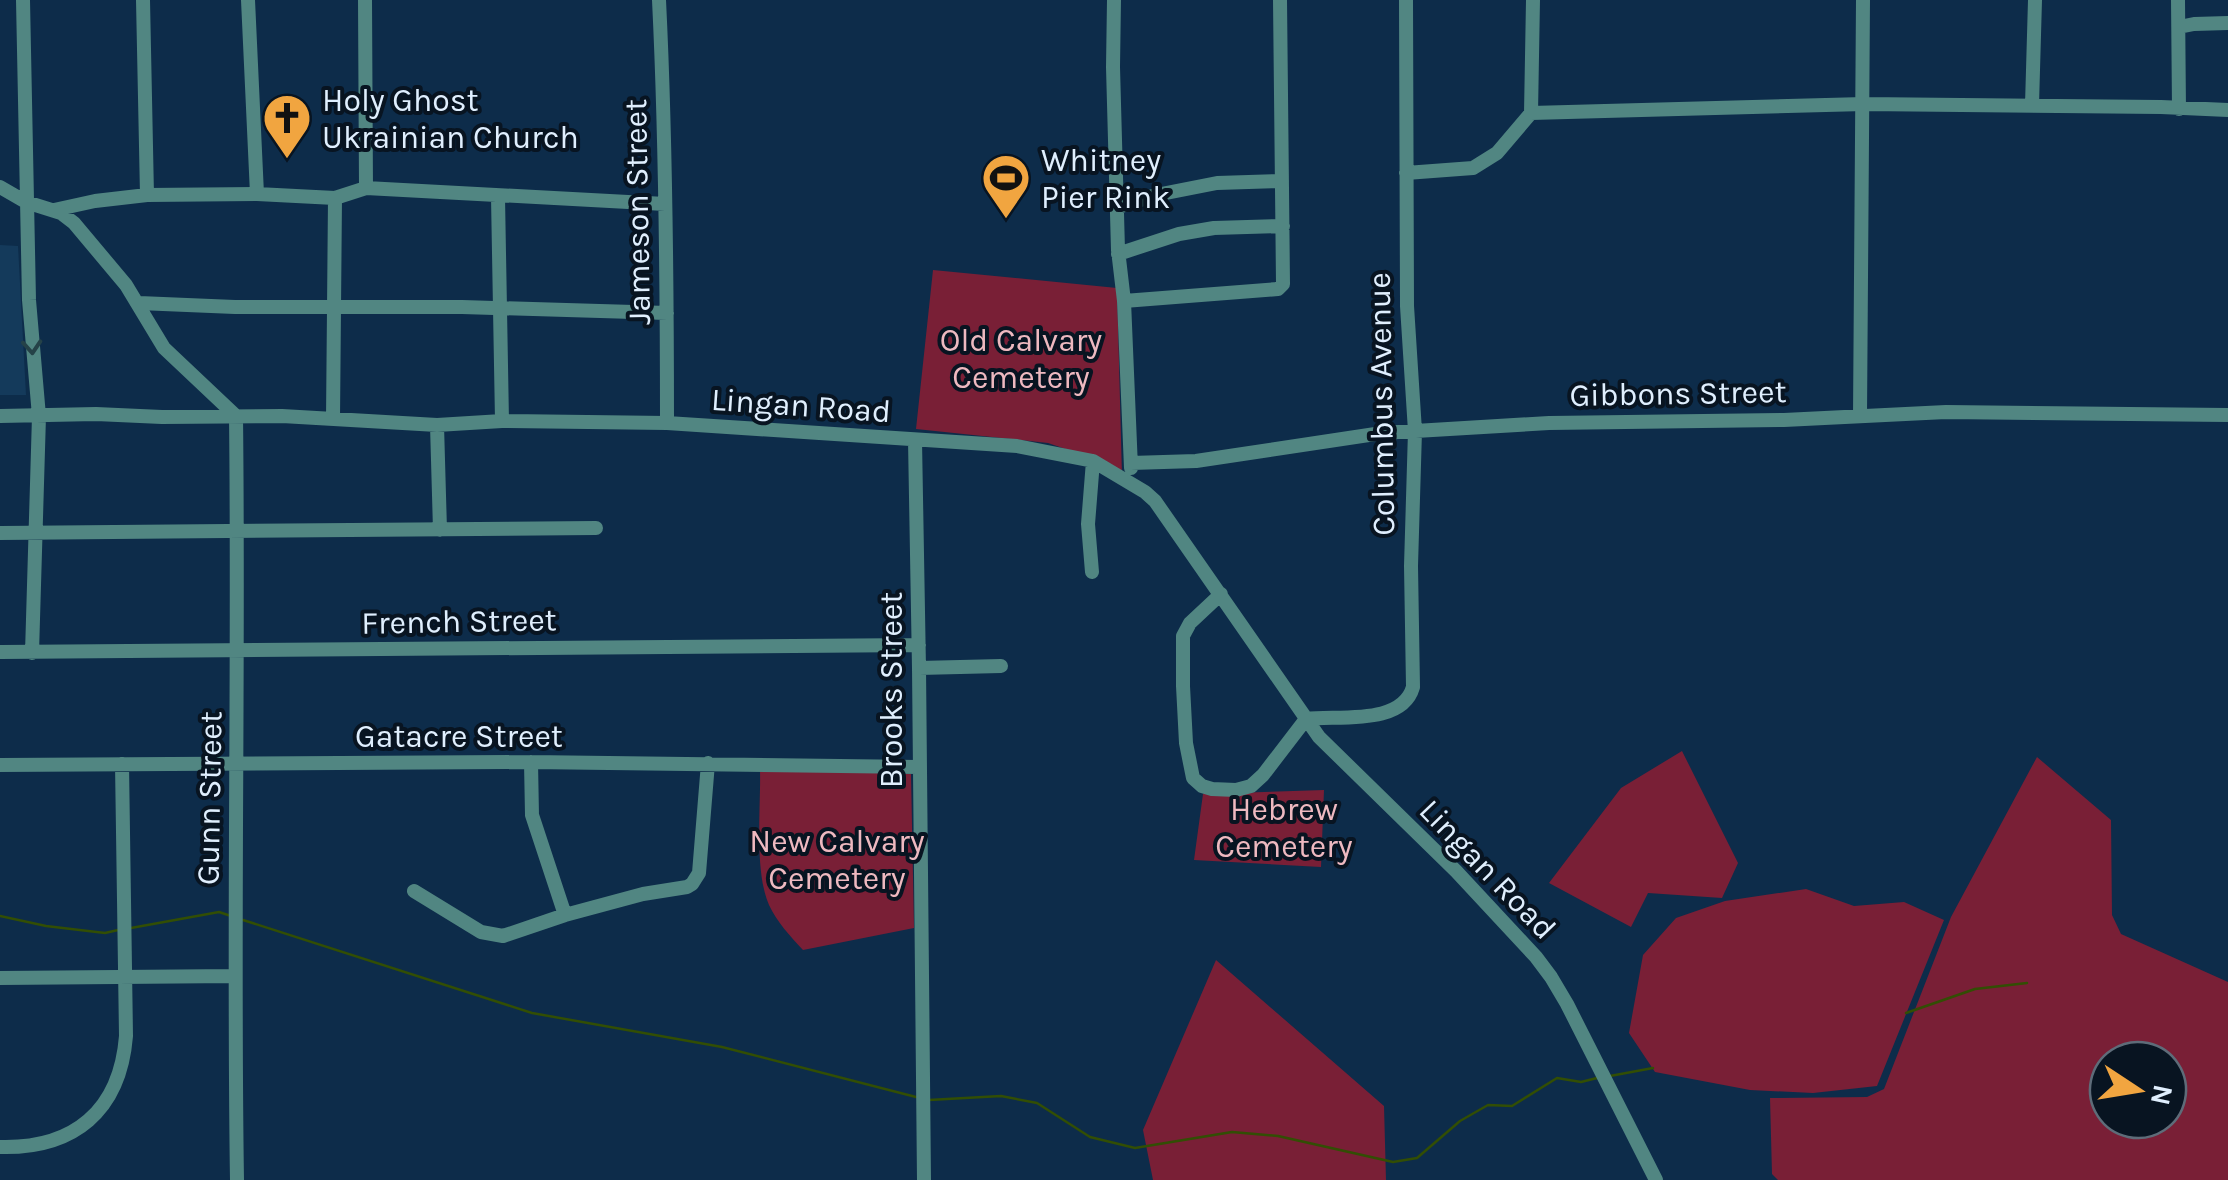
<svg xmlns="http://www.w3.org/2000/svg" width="2228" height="1180" font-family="Karla,sans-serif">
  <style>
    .built { fill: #143a5b }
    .green { fill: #791f36; fill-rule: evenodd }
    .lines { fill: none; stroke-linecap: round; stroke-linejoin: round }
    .stream { stroke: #324e04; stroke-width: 2.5 }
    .minor { stroke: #518682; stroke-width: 14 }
    .oneway { stroke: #254248 }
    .labels { text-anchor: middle; stroke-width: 8; stroke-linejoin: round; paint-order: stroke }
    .poi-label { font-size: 32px; fill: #e0effe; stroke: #081421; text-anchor: start }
    .street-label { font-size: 32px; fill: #e0effe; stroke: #081421 }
    .park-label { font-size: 32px; fill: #eeb9c0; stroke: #081421 }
  </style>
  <rect width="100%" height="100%" fill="#0d2c4a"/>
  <path class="built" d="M0,245L18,246L26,395H0Z"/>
  <path class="green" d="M933,270L1117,288L1122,476L1092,458L1048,443L916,429Z
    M1682,751L1738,863L1722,898L1648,893L1631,927L1549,883L1621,788Z
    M2037,757L2111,820L2112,915L2121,934L2228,982V1180H1778L1772,1174L1770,1098L1867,1097L1884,1089L1951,917ZM2108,1060H2168V1120H2108Z
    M760,770L911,774L914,928L803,950C790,936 777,922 769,905C754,871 761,808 760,770Z
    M1324,790L1321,867L1194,860L1203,794Z
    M1806,889L1854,906L1904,902L1944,920L1877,1086L1813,1093L1750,1090L1655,1072L1629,1033L1643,955L1676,918L1725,901Z
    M1216,960L1384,1106L1386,1180H1153L1143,1130Z"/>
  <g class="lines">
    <path class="stream" d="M0,916L46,926L105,933L118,930
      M243,920L532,1013L722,1047L916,1097
      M131,928L219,912L231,916
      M1906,1013L1975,989L2027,983
      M1610,1076L1653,1068
      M929,1100L1001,1096L1037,1103L1090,1137L1135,1148L1232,1132L1278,1136L1393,1162L1417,1158L1460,1121L1488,1105L1512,1106L1557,1078L1581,1082L1597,1078"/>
    <path class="minor" d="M23,0L29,300L39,416L32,653
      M143,0L147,195
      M248,0L257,194
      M365,0L366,188
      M659,0C666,141 667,282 667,423
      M1114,0L1113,67L1118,250L1124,301L1131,468
      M2178,0L2179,109
      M2179,27L2194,24L2228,23
      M2032,105L2035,0
      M1531,113L1864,104L2161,107L2228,110
      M1531,113L1533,0
      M1406,173L1473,168L1497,153L1531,113
      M0,187L26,202L61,213L74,223L126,285L164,348L236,416
      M498,197L502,421
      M1118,207L1156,195L1217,183L1282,181
      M54,210L95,201L147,195L257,194L335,198L366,188L665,204
      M1118,254L1179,234L1214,228L1283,226
      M1124,301L1278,289L1283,284L1280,0
      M139,303L235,307H462L667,313
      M0,416L96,414L162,417L282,416L437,425L502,421L667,423L1017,446L1093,461L1145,492L1155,501L1319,737L1456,871L1536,957L1551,977L1567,1004L1656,1180
      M236,416C239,671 233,925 237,1180
      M1860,416L1863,0
      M333,419L335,198
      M437,425L440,530
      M915,440L919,668L924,1180
      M1131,463L1196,461L1382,433L1549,423L1784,420L1946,412L2228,415
      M0,533L596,528
      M1092,572L1088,524L1093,461
      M1221,594L1190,623L1183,636V686L1186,743L1193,778L1202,786L1212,789L1236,790L1251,786L1263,775L1306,719
      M0,652L919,645
      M919,668L1001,666
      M1306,719C1338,715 1402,726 1413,687L1411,566L1415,431L1407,306L1406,0
      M531,762L532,815L565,915
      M0,765L531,762L918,767
      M414,891L481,932L503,936L565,915L643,894L687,887L692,884L699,873L708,763
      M0,978L235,976
      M0,1147C74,1149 120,1111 126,1036L122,764"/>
  </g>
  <defs><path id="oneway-chevron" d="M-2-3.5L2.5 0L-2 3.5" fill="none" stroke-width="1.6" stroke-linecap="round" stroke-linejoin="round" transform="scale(2.5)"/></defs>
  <use class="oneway" href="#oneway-chevron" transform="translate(32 347) rotate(86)"/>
  <defs>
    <g id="church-pin" transform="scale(2.5)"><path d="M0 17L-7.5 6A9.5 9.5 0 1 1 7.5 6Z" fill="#f1a540" stroke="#081421"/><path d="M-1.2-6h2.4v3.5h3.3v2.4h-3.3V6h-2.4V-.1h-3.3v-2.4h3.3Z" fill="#111"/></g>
    <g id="stadium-pin" transform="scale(2.5)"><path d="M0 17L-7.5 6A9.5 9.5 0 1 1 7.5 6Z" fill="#f1a540" stroke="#081421"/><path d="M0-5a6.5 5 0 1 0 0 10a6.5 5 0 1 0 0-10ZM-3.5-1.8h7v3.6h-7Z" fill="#111"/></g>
  </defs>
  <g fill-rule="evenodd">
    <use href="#church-pin" x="287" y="118"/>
    <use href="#stadium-pin" x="1006" y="178"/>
  </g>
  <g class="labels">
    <g class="poi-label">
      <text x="322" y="111">Holy Ghost<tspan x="322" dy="37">Ukrainian Church</tspan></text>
      <text x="1041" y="171">Whitney<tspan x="1041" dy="37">Pier Rink</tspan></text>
    </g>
    <g class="street-label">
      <text transform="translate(637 212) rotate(-91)" y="11">Jameson Street</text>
      <text transform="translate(1678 393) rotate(-1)" y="11">Gibbons Street</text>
      <text transform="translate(1381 404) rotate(-91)" y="11">Columbus Avenue</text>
      <text transform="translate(801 405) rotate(4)" y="11">Lingan Road</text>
      <text transform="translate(459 621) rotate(-1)" y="11">French Street</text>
      <text transform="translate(891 690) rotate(-90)" y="11">Brooks Street</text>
      <text x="459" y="747">Gatacre Street</text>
      <text transform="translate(209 798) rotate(-89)" y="11">Gunn Street</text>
      <text transform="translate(1488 869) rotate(46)" y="11">Lingan Road</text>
    </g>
    <g class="park-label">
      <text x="1021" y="351">Old Calvary<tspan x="1021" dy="37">Cemetery</tspan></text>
      <text x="1284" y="820">Hebrew<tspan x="1284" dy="37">Cemetery</tspan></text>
      <text x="837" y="852">New Calvary<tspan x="837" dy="37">Cemetery</tspan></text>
    </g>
  </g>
  <g transform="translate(2138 1090) rotate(102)"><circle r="48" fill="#081421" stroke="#5e6c79" stroke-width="2.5"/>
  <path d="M0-8L18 38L0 25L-18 38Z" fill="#f1a540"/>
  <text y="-15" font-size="28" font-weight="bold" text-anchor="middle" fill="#e0effe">N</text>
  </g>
</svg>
